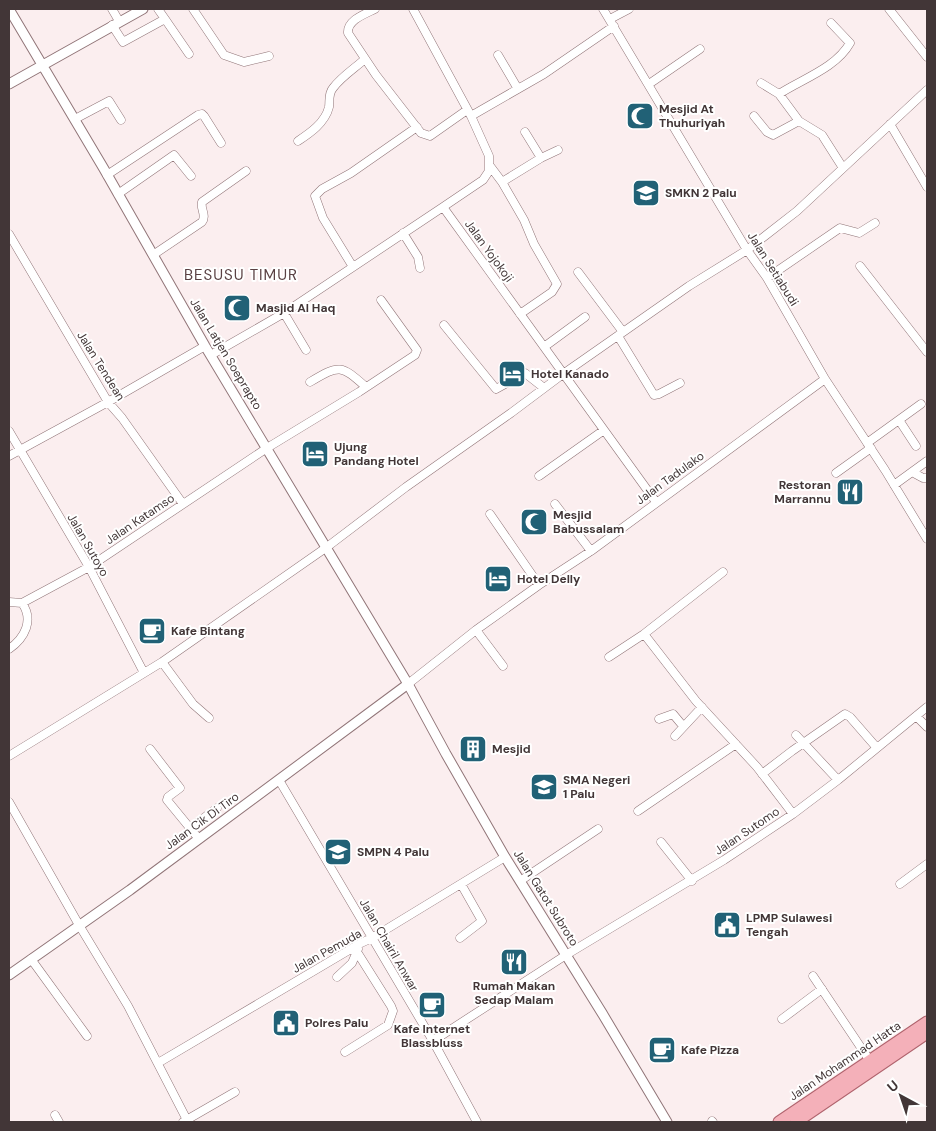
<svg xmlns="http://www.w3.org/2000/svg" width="936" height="1131" font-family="'DM Sans',sans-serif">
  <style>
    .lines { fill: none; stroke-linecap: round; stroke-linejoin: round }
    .minor-casing { stroke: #917578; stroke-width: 9 }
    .tertiary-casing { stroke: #917578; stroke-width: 11 }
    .primary-casing { stroke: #b0636d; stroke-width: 13 }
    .minor { stroke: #fff; stroke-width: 8 }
    .tertiary { stroke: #fff; stroke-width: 9 }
    .primary { stroke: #f4b0b9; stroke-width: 11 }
    .labels { text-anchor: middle; stroke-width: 4; stroke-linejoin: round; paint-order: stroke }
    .poi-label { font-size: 12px; font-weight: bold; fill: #423637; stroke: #fff; text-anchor: start }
    .street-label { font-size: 12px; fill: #423637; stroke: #fff }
    .quarter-label { font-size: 15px; letter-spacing: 1px; fill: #5a4143; stroke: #fff }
  </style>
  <rect width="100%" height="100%" fill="#fbeeef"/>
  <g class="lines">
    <g class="minor-casing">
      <path id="minor" d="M112,9L119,21
        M158,9L165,19
        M193,9L224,55L244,62L269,56
        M375,9C365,14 347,20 348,33L376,75L421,133L430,136L467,110
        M413,9L471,116L489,156V171L483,180L443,207L656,502
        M603,9L747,250L767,278L825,379L885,470L927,539
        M889,9L927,57
        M610,19L629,9
        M112,25L123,42L165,19L189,54
        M498,55L518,89
        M761,83L779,94L799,121
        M649,84L700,49
        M779,94C802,79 836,68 850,43L831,23
        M471,116L544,74L614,26
        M754,116L767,132L773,135L799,121L822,135L843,168
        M75,119L109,101L121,120
        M890,124L927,187
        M525,132L541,158
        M298,141C310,133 325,123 329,107C330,100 328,94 333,88C341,77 355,68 365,59
        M490,166L502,182L524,220L534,244L557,284L552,292L520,314
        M107,175L198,115L202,114L204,116L221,143
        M502,182L541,158L558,150
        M118,194L174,155L191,176
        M403,233L418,257L420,268
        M9,234L108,402L122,418L183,504
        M153,255L202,222C207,215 200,209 202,202L246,171
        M860,266L927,352
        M353,267L323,218L315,196L322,189L351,173L417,127
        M578,272L623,332
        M767,278L840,228L859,233L875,223
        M284,313L306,350
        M444,325L496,389L525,373L544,388
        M618,336L654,395L659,394L680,383
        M544,347L585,317
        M211,355L284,313L443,207
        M310,382C340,364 341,365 366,387
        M899,420L916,446
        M9,431L89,567L144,673
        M867,443L921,404
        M9,456L108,402L205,346
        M912,472L923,478H927
        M836,473L871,448
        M539,476L604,430
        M894,485L927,461
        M555,504L591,551
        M490,514L539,585
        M723,572L644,634L696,701L757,767L793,814
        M9,602L22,603L89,567L267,448L359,392L415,355L417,350L381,300
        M476,630L503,666
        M9,649C25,638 34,620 22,603
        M609,657L644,634
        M162,662L193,704L209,718
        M408,684L476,630L539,585L591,551L825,379
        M916,716L927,727
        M659,719L673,714L683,726
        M796,735L838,780
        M675,736L702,707
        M150,749L180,788L168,797L167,800L199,839
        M9,756L162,662L327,547L406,487L511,413L563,374L689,286L747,250L797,211L927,90
        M762,774L792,751L845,714L850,717L877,748
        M279,780L433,1041L477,1122
        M9,802L79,925L128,1006L188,1122
        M638,811L736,744
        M189,829L217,808
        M661,842L692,881
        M520,881L598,829
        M900,884L927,864
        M460,938L482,921L461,884
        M31,959L87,1036
        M813,976L870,1061
        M337,977L352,963L358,949
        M782,1019L822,989
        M433,1041L566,955L724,860L793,814L838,780L927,707
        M345,1052L388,1025L393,1011L391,1006L357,952
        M158,1063L361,943L372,938L505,857
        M55,1115L59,1122
        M712,1121L713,1122
        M183,1122L235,1092"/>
    </g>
    <g class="tertiary-casing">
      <path id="tertiary" d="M9,9L104,169L205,346L408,684L446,754L505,857L602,1013L667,1122
        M9,84L143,9
        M9,975L130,890L408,684"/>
    </g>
    <g class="primary-casing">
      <path id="primary" d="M779,1122L927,1022
        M796,1122L927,1033"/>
    </g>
    <use href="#minor" class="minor"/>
    <use href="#tertiary" class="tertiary"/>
    <use href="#primary" class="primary"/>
  </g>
  <defs>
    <g id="mosque-square" transform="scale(1.4375)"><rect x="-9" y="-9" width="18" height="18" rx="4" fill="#216176" stroke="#fff"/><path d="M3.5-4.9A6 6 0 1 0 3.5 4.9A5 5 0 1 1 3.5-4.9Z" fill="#fff"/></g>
    <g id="school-square" transform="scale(1.4375)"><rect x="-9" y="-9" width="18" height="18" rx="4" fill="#216176" stroke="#fff"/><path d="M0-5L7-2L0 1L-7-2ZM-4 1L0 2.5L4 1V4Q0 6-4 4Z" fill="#fff"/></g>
    <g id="hotel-square" transform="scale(1.4375)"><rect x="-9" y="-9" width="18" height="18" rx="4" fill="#216176" stroke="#fff"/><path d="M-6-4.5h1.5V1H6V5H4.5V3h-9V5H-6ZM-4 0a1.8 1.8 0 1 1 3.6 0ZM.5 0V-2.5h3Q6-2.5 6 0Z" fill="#fff"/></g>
    <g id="restaurant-square" transform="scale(1.4375)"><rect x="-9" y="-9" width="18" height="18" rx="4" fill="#216176" stroke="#fff"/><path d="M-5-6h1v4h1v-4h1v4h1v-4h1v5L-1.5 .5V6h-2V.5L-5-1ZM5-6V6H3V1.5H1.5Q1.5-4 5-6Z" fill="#fff"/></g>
    <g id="cafe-square" transform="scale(1.4375)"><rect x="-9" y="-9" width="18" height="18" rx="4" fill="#216176" stroke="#fff"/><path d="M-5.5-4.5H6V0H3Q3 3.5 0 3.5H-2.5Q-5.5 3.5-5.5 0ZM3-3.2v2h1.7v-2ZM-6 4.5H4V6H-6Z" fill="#fff"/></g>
    <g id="building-square" transform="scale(1.4375)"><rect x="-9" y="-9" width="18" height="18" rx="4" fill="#216176" stroke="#fff"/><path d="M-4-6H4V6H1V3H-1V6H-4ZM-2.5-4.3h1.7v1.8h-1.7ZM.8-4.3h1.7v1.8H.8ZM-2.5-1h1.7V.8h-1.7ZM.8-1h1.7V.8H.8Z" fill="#fff"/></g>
    <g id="civic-square" transform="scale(1.4375)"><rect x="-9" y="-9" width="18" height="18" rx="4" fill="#216176" stroke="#fff"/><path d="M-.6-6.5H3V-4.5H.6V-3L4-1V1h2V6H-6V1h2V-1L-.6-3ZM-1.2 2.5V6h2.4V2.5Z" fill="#fff"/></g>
  </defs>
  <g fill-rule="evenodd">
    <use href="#mosque-square" x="640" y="116"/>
    <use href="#school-square" x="646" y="193"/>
    <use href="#mosque-square" x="237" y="308"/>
    <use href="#hotel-square" x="512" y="374"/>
    <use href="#hotel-square" x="315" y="454"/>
    <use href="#restaurant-square" x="850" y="492"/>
    <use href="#mosque-square" x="534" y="522"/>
    <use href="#hotel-square" x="498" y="579"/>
    <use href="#cafe-square" x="152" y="631"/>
    <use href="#building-square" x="473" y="749"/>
    <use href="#school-square" x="544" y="787"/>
    <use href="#school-square" x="338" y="852"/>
    <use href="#civic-square" x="727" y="925"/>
    <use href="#restaurant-square" x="514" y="962"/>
    <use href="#cafe-square" x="432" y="1005"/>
    <use href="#civic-square" x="286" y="1023"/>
    <use href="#cafe-square" x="662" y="1050"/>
  </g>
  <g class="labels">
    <g class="poi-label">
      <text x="659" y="113">Mesjid At<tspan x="659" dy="14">Thuhuriyah</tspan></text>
      <text x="665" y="197">SMKN 2 Palu</text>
      <text x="256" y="312">Masjid Al Haq</text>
      <text x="531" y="378">Hotel Kanado</text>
      <text x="334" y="451">Ujung<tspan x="334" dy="14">Pandang Hotel</tspan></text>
      <text x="831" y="489" text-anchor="end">Restoran<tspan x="831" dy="14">Marrannu</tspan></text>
      <text x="553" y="519">Mesjid<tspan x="553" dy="14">Babussalam</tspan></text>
      <text x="517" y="583">Hotel Delly</text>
      <text x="171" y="635">Kafe Bintang</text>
      <text x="492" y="753">Mesjid</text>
      <text x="563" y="784">SMA Negeri<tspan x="563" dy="14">1 Palu</tspan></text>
      <text x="357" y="856">SMPN 4 Palu</text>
      <text x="746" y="922">LPMP Sulawesi<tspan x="746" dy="14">Tengah</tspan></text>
      <text x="514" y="990" text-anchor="middle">Rumah Makan<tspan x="514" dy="14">Sedap Malam</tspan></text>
      <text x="305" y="1027">Polres Palu</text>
      <text x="432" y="1033" text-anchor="middle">Kafe Internet<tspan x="432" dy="14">Blassbluss</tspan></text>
      <text x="681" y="1054">Kafe Pizza</text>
    </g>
    <g class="street-label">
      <text transform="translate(489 251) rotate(54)" y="4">Jalan Yojokoji</text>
      <text transform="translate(773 269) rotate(58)" y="4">Jalan Setiabudi</text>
      <text transform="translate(226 354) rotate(59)" y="4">Jalan Latjen Soeprapto</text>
      <text transform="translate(101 366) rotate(58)" y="4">Jalan Tendean</text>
      <text transform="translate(670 478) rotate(-36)" y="4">Jalan Tadulako</text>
      <text transform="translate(140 519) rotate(-34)" y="4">Jalan Katamso</text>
      <text transform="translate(88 545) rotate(60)" y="4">Jalan Sutoyo</text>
      <text transform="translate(202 821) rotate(-36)" y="4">Jalan Cik Di Tiro</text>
      <text transform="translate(747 831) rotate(-34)" y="4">Jalan Sutomo</text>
      <text transform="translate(546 898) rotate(58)" y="4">Jalan Gatot Subroto</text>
      <text transform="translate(389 945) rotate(60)" y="4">Jalan Chairil Anwar</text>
      <text transform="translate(327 951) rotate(-29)" y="4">Jalan Pemuda</text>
      <text transform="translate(845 1061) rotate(-34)" y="4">Jalan Mohammad Hatta</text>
    </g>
    <g class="quarter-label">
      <text x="241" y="280">BESUSU TIMUR</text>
    </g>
  </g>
  <rect width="936" height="1131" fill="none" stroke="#423637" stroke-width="20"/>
  <g transform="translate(901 1096) rotate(320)" stroke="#ffffff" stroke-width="4" paint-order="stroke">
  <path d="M0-4L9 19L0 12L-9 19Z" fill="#423637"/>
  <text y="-8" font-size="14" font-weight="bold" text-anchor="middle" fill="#423637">U</text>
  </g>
</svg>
